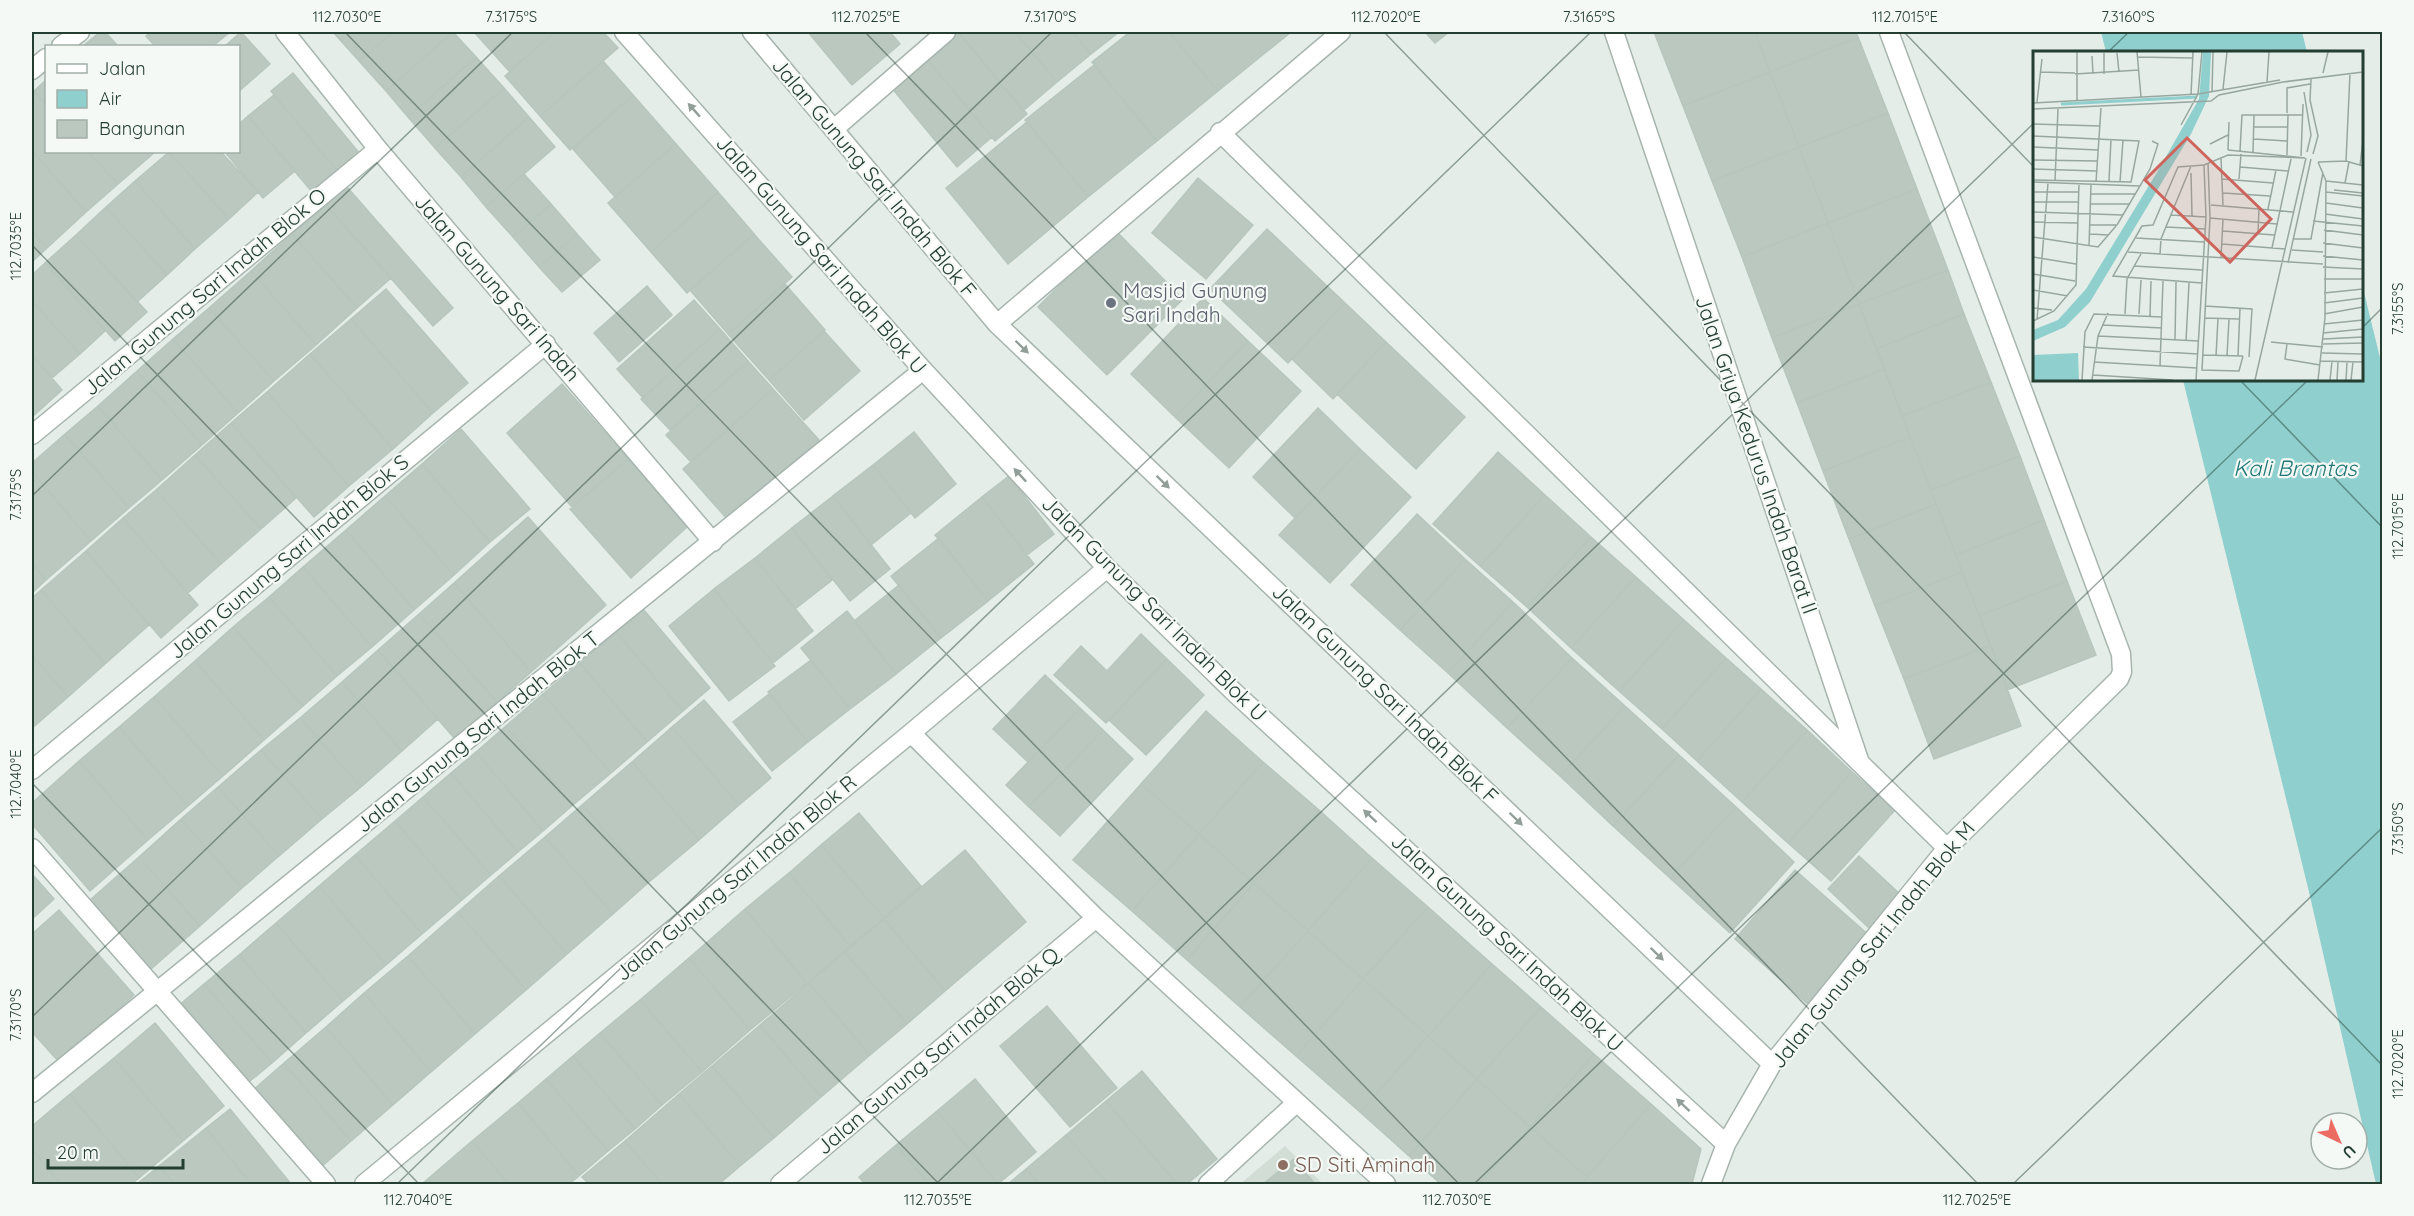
<svg xmlns="http://www.w3.org/2000/svg" width="2414" height="1216" font-family="Quicksand,sans-serif">
  <style>
    .built { fill: #d2ddd6 }
    .water { fill: #8fcfcd }
    .building { fill: #bac8c0; stroke: #b7c6bd; stroke-width: 1.5 }
    .lines { fill: none; stroke-linecap: round; stroke-linejoin: round }
    .street-casing { stroke: #a7b5ae; stroke-width: 21 }
    .street { stroke: #fff; stroke-width: 18 }
    .oneway { fill: #929e98 }
    .ticks { fill: none; stroke: #243e32; stroke-width: 1.5; stroke-opacity: 0.45 }
    .worship-dot { fill: #6b7280; stroke: #f5f9f6; stroke-width: 2 }
    .education-dot { fill: #8d6e63; stroke: #f5f9f6; stroke-width: 2 }
    .labels { text-anchor: middle; stroke-width: 4.5; stroke-linejoin: round; paint-order: stroke }
    .street-label { font-size: 21px; fill: #243e32; stroke: #f5f9f6 }
    .worship-label { font-size: 21px; fill: #5b616d; stroke: #f5f9f6; text-anchor: start }
    .education-label { font-size: 21px; fill: #785e54; stroke: #f5f9f6; text-anchor: start }
    .water-label { font-size: 22px; font-style: italic; fill: #217877; stroke: #f5f9f6 }
    .inset-river { fill: none; stroke: #8fcfcd; stroke-width: 3 }
    .inset-road { fill: none; stroke: #97a79f; stroke-width: 1.5 }
    .view { fill: #ce655c; fill-opacity: 0.15; stroke: #ce655c; stroke-width: 3 }
    .inset-edge { fill: none; stroke: #243e32; stroke-width: 3 }
    .neatline { fill: none; stroke: #243e32; stroke-width: 2 }
    .ticks-label { font-size: 15px; text-anchor: middle; fill: #243e32 }
  </style>
  <rect width="100%" height="100%" fill="#e4ede8"/>
  <path class="built" d="M1285,1146L1323,1184H1240Z"/>
  <path class="water" d="M2101,32H2302L2307,52H2106Z
    M2362,284L2382,366V1184H2376L2309,892L2183,380H2362Z"/>
  <path class="building" d="M100,32H105L118,46H83Z
    M151,32H230L213,46H155L146,36Z
    M241,32L270,64L238,92V46H225Z
    M333,32H393L359,61Z
    M393,32H453L386,91L359,61Z
    M453,32L476,57L408,117L386,91Z
    M474,32H555L509,71Z
    M555,32H603L618,48L540,116L505,76Z
    M808,32H890L900,44L852,85Z
    M958,32H1015L1057,82L1023,111Z
    M958,32L1027,114L995,141L926,58Z
    M1015,32H1072L1091,54L1057,82Z
    M1072,32H1119L1091,54Z
    M1130,32H1169L1218,91L1157,141L1092,62Z
    M1169,32H1291L1218,91Z
    M1425,32H1449L1435,43Z
    M1654,32H1755L1770,72L1683,106Z
    M1755,32H1856L1858,37L1770,72Z
    M1858,37L1888,113L1799,147L1770,72Z
    M476,57L504,88L435,148L408,117Z
    M926,58L992,137L957,167L891,87Z
    M603,61L633,95L570,150L540,116Z
    M1094,65L1157,141L1088,197L1025,120Z
    M1770,72L1799,147L1712,181L1683,106Z
    M293,73L360,154L338,172L271,91Z
    M46,80V105L34,91Z
    M504,88L529,117L461,177L435,148Z
    M34,91L46,105V152H88L118,184L86,212L32,151V94Z
    M274,95L338,172L313,193L248,116Z
    M633,95L676,144L615,197L573,149Z
    M1888,113L1917,189L1828,223L1799,147Z
    M248,116L295,171L263,198L225,152H238V125Z
    M529,117L555,147L486,207L461,177Z
    M1027,122L1088,197L1008,264L946,188Z
    M676,144L718,192L651,252L608,203Z
    M1799,147L1828,223L1742,257L1712,181Z
    M32,151L86,212L47,248L32,231Z
    M88,152H155L118,184Z
    M169,152H221L258,192L229,219Z
    M169,152L229,219L195,249L135,181Z
    M524,174L551,204L513,237L486,207Z
    M1198,178L1253,225L1206,279L1152,233Z
    M135,181L195,249L167,275L106,207Z
    M347,187L453,308L433,326L326,205Z
    M1917,189L1948,270L1859,304L1828,223Z
    M718,192L754,234L687,293L651,252Z
    M551,204L577,234L539,267L513,237Z
    M326,205L391,278L357,308L292,234Z
    M106,207L167,275L137,302L76,235Z
    M1828,223L1859,304L1772,338L1742,257Z
    M1267,229L1345,303L1288,363L1210,289Z
    M1115,230L1183,299L1107,375L1038,307Z
    M32,231L47,248L32,262Z
    M292,234L357,308L316,345L251,271Z
    M577,234L600,260L562,292L539,267Z
    M754,234L792,277L728,334L690,290Z
    M76,235L147,312L115,341L45,263Z
    M45,263L105,331L80,354L32,301V275Z
    M1948,270L1964,314L1876,349L1859,304Z
    M251,271L316,345L274,381L209,308Z
    M785,284L825,330L769,380L728,334Z
    M647,286L672,315L619,362L594,333Z
    M386,289L468,383L433,413L351,319Z
    M1203,298L1248,341L1175,417L1131,374Z
    M694,300L720,329L643,398L617,369Z
    M32,301L80,354L52,378L32,355Z
    M1345,303L1386,342L1333,399L1292,359Z
    M1859,304L1885,369L1797,403L1772,338Z
    M209,308L274,381L238,413L173,339Z
    M1964,314L1991,382L1902,416L1876,349Z
    M351,319L433,413L393,449L310,354Z
    M720,329L748,361L670,430L641,399Z
    M824,331L860,371L804,420L769,380Z
    M173,339L238,413L202,445L137,371Z
    M1248,341L1301,391L1229,468L1175,417Z
    M1386,342L1465,417L1416,469L1337,394Z
    M310,354L393,449L349,486L267,392Z
    M32,355L62,390L32,417Z
    M748,361L773,389L691,462L666,435Z
    M1885,369L1910,437L1823,471L1797,403Z
    M137,371L202,445L162,480L98,406Z
    M1991,382L2020,456L1931,490L1902,416Z
    M562,384L628,459L572,507L507,433Z
    M773,389L819,440L728,520L683,469Z
    M267,392L349,486L314,517L231,423Z
    M98,406L162,480L129,508L65,434Z
    M1318,408L1360,449L1295,518L1253,477Z
    M231,423L296,498L261,529L195,455Z
    M461,429L530,509L490,542L422,464Z
    M914,432L956,484L915,518L873,465Z
    M65,434L129,508L91,541L32,472V463Z
    M1910,437L1936,504L1849,539L1823,471Z
    M1360,449L1411,497L1330,583L1279,535Z
    M1498,452L1545,495L1480,566L1433,524Z
    M195,455L261,529L221,564L156,490Z
    M2020,456L2044,520L1956,555L1931,490Z
    M628,459L687,527L631,578L570,509Z
    M422,464L490,542L454,575L385,496Z
    M873,465L911,513L871,545L833,496Z
    M32,472L91,541L46,580L32,563Z
    M1009,476L1054,534L1027,555L982,497Z
    M156,490L221,564L188,593L123,518Z
    M1545,495L1591,537L1527,607L1480,566Z
    M385,496L454,575L414,610L346,530Z
    M833,496L890,569L850,601L792,528Z
    M982,497L1034,564L988,601L935,535Z
    M1936,504L1962,572L1875,606L1849,539Z
    M1417,514L1465,559L1400,630L1351,585Z
    M528,517L606,605L531,672L454,583Z
    M123,518L198,605L161,638L86,551Z
    M2044,520L2067,581L1979,616L1956,555Z
    M792,528L832,580L795,609L755,558Z
    M346,530L414,610L372,647L303,567Z
    M1591,537L1636,577L1571,648L1527,607Z
    M939,538L988,601L941,638L891,576Z
    M86,551L149,625L105,664L41,590Z
    M755,558L813,631L773,663L714,589Z
    M1465,559L1513,602L1448,673L1400,630Z
    M32,563L46,580L32,593Z
    M303,567L372,647L337,676L269,597Z
    M1962,572L1991,645L1904,679L1875,606Z
    M1636,577L1684,620L1619,691L1571,648Z
    M2067,581L2096,655L2007,690L1979,616Z
    M454,583L531,672L497,702L419,614Z
    M899,585L941,638L896,674L854,621Z
    M714,589L775,666L729,701L669,626Z
    M41,590L105,664L68,697L32,655V598Z
    M269,597L337,676L303,706L233,627Z
    M1513,602L1572,658L1507,728L1448,673Z
    M643,609L710,688L683,711L616,632Z
    M847,611L896,674L850,709L801,648Z
    M419,614L497,702L455,739L378,650Z
    M1684,620L1726,658L1662,729L1619,691Z
    M233,627L303,706L264,740L195,661Z
    M616,632L683,711L647,742L580,663Z
    M1141,634L1167,659L1106,723L1054,675L1081,646L1107,671Z
    M1991,645L2021,726L1934,759L1904,679Z
    M378,650L438,719L402,751L342,682Z
    M32,655L68,697L32,728Z
    M1572,658L1625,706L1560,776L1507,728Z
    M1726,658L1761,689L1697,761L1662,729Z
    M1167,659L1204,695L1146,755L1109,720Z
    M811,660L850,709L808,742L768,692Z
    M195,661L264,740L223,776L154,697Z
    M580,663L647,742L611,773L543,694Z
    M1045,675L1080,708L1028,762L993,729Z
    M342,682L402,751L361,787L300,718Z
    M1761,689L1807,730L1742,802L1697,761Z
    M543,694L611,773L573,805L506,726Z
    M769,694L808,742L772,771L733,722Z
    M154,697L223,776L188,806L119,727Z
    M704,700L771,778L739,805L672,727Z
    M1625,706L1679,755L1613,826L1560,776Z
    M1080,708L1103,730L1029,807L1006,785Z
    M1206,711L1263,762L1199,834L1141,784Z
    M300,718L361,787L322,819L261,750Z
    M506,726L573,805L543,831L476,752Z
    M119,727L188,806L148,840L79,761Z
    M672,727L739,805L699,840L632,762Z
    M1103,730L1133,759L1060,836L1029,807Z
    M1807,730L1852,772L1788,843L1742,802Z
    M261,750L322,819L279,856L218,787Z
    M476,752L543,831L518,852L451,773Z
    M1679,755L1736,807L1670,878L1613,826Z
    M79,761L148,840L90,891L32,824V803Z
    M632,762L699,840L649,882L582,805Z
    M1263,762L1319,810L1254,883L1199,834Z
    M1852,772L1895,810L1831,881L1788,843Z
    M451,773L518,852L491,875L423,797Z
    M1141,784L1199,834L1132,911L1073,860Z
    M218,787L279,856L242,888L181,819Z
    M423,797L491,875L462,900L395,821Z
    M582,805L649,882L613,914L545,837Z
    M1736,807L1794,862L1730,933L1670,878Z
    M1319,810L1372,858L1308,931L1254,883Z
    M859,813L921,886L884,918L821,845Z
    M181,819L242,888L200,926L139,857Z
    M395,821L462,900L422,934L355,855Z
    M1199,834L1254,883L1187,960L1132,911Z
    M545,837L613,914L567,954L499,876Z
    M821,845L884,918L850,946L789,873Z
    M965,850L1026,922L945,991L884,919Z
    M355,855L422,934L386,965L319,886Z
    M1859,856L1901,895L1869,928L1828,889Z
    M139,857L200,926L151,969L90,900Z
    M1372,858L1428,907L1363,979L1308,931Z
    M1795,870L1871,937L1810,1006L1735,939Z
    M789,873L850,946L807,983L745,909Z
    M32,874L54,899L32,919Z
    M499,876L567,954L526,990L458,912Z
    M1254,883L1308,931L1240,1007L1187,960Z
    M319,886L386,965L343,1001L276,923Z
    M1428,907L1492,964L1428,1036L1363,979Z
    M745,909L807,983L750,1030L689,958Z
    M59,910L134,995L59,1062L32,1032V934Z
    M458,912L526,990L475,1034L408,956Z
    M884,919L945,991L907,1024L845,952Z
    M276,923L343,1001L306,1033L239,955Z
    M1308,931L1363,979L1296,1056L1240,1007Z
    M845,952L907,1024L870,1055L809,983Z
    M239,955L306,1033L272,1063L204,984Z
    M408,956L475,1034L431,1072L364,993Z
    M689,958L750,1030L702,1072L640,1000Z
    M1492,964L1541,1007L1477,1079L1428,1036Z
    M1363,979L1428,1036L1360,1112L1296,1056Z
    M809,983L870,1055L821,1097L760,1025Z
    M204,984L272,1063L245,1085L178,1006Z
    M364,993L431,1072L393,1105L326,1027Z
    M640,1000L702,1072L662,1105L600,1033Z
    M1047,1006L1117,1088L1070,1127L1000,1046Z
    M1541,1007L1594,1054L1530,1127L1477,1079Z
    M155,1023L224,1106L183,1141L114,1058Z
    M760,1025L821,1097L774,1138L712,1066Z
    M326,1027L393,1105L351,1141L284,1063Z
    M600,1033L662,1105L635,1129L573,1056Z
    M1428,1036L1477,1079L1409,1156L1360,1112Z
    M1594,1054L1651,1104L1587,1177L1530,1127Z
    M573,1056L635,1129L608,1151L546,1079Z
    M114,1058L183,1141L139,1178L70,1094Z
    M284,1063L351,1141L320,1168L253,1090Z
    M712,1066L774,1138L740,1166L679,1094Z
    M1142,1071L1217,1159L1187,1184H1177L1106,1101Z
    M546,1079L608,1151L579,1176L518,1103Z
    M975,1079L1036,1152L998,1184L937,1111Z
    M1477,1079L1530,1127L1479,1184H1441L1409,1156Z
    M70,1094L139,1178L131,1184H61L32,1149V1126Z
    M679,1094L740,1166L719,1184H662L625,1141Z
    M1106,1101L1177,1184H1108L1066,1135Z
    M518,1103L579,1176L569,1184H509L472,1141Z
    M1651,1104L1701,1149L1692,1184H1583L1587,1177Z
    M230,1109L291,1184H251L206,1128Z
    M937,1111L998,1184H929L896,1145Z
    M1530,1127L1587,1177L1583,1184H1479Z
    M206,1128L251,1184H175L159,1166Z
    M1066,1135L1108,1184H1039L1026,1169Z
    M472,1141L509,1184H422Z
    M625,1141L662,1184H589L582,1177Z
    M896,1145L929,1184H865L859,1177Z
    M32,1149L61,1184H32Z
    M1294,1159L1315,1184H1263Z
    M159,1166L175,1184H137Z
    M1026,1169L1039,1184H1008Z"/>
  <g class="lines">
    <g class="street-casing">
      <path id="street" d="M285,32L378,149L713,542
        M624,32L923,370L1107,568L1234,692L1726,1144
        M752,32L997,324L1772,1064
        M1614,32L1860,763L1947,848
        M61,46L80,32
        M32,70L46,58
        M834,129L946,32
        M1220,132L1860,763
        M997,324L1341,32
        M32,435L378,149
        M911,733L1096,918L1386,1184
        M32,770L546,344
        M32,848L326,1184
        M32,1093L923,370
        M364,1184L911,733L1107,568
        M780,1184L1096,918
        M1208,1184L1296,1103
        M1711,1184L1726,1144L1772,1064L1947,848L2119,679L2122,672L2121,654L1889,32"/>
    </g>
    <use href="#street" class="street"/>
  </g>
  <defs><path id="oneway-solid" d="M-6-.8H1V-3.2L6.5 0L1 3.2V.8H-6Z" transform="scale(1.5)"/></defs>
  <g class="oneway">
    <use href="#oneway-solid" transform="translate(694 110) rotate(-131)"/>
    <use href="#oneway-solid" transform="translate(1022 347) rotate(44)"/>
    <use href="#oneway-solid" transform="translate(1020 475) rotate(-133)"/>
    <use href="#oneway-solid" transform="translate(1163 482) rotate(44)"/>
    <use href="#oneway-solid" transform="translate(1370 816) rotate(-137)"/>
    <use href="#oneway-solid" transform="translate(1516 819) rotate(44)"/>
    <use href="#oneway-solid" transform="translate(1657 954) rotate(44)"/>
    <use href="#oneway-solid" transform="translate(1683 1105) rotate(-137)"/>
  </g>
  <path class="ticks" d="M345,32L1459,1184M865,32L1978,1184M1384,32L2382,1065M1904,32L2034,167M2108,52L2129,32M32,245L939,1184M2362,328L2382,308M2240,380L2382,527M32,496L513,32M32,783L419,1184M32,1017L1052,32M397,1184L1591,32M936,1184L2034,123M1474,1184L2308,380M2013,1184L2382,828"/>
  <circle class="worship-dot" cx="1111" cy="303" r="6"/>
  <circle class="education-dot" cx="1283" cy="1165" r="6"/>
  <g class="labels">
    <g class="street-label">
      <text transform="translate(874 178) rotate(50)" y="7">Jalan Gunung Sari Indah Blok F</text>
      <text transform="translate(821 255) rotate(49)" y="7">Jalan Gunung Sari Indah Blok U</text>
      <text transform="translate(497 288) rotate(49)" y="7">Jalan Gunung Sari Indah</text>
      <text transform="translate(205 292) rotate(-40)" y="7">Jalan Gunung Sari Indah Blok O</text>
      <text transform="translate(1756 455) rotate(71)" y="7">Jalan Griya Kedurus Indah Barat II</text>
      <text transform="translate(289 557) rotate(-40)" y="7">Jalan Gunung Sari Indah Blok S</text>
      <text transform="translate(1154 609) rotate(45)" y="7">Jalan Gunung Sari Indah Blok U</text>
      <text transform="translate(1385 694) rotate(44)" y="7">Jalan Gunung Sari Indah Blok F</text>
      <text transform="translate(478 732) rotate(-39)" y="7">Jalan Gunung Sari Indah Blok T</text>
      <text transform="translate(736 878) rotate(-40)" y="7">Jalan Gunung Sari Indah Blok R</text>
      <text transform="translate(1507 943) rotate(43)" y="7">Jalan Gunung Sari Indah Blok U</text>
      <text transform="translate(1873 945) rotate(-51)" y="7">Jalan Gunung Sari Indah Blok M</text>
      <text transform="translate(938 1051) rotate(-40)" y="7">Jalan Gunung Sari Indah Blok Q</text>
    </g>
    <g class="worship-label">
      <text x="1123" y="298">Masjid Gunung<tspan x="1123" dy="24">Sari Indah</tspan></text>
    </g>
    <g class="education-label">
      <text x="1295" y="1172">SD Siti Aminah</text>
    </g>
    <g class="water-label">
      <text x="2295" y="476">Kali Brantas</text>
    </g>
  </g>
  <g transform="translate(2033 51)">
    <rect width="330" height="330" fill="#e4ede8"/>
    <path d="M170,1H178L176,45L158,83L57,251L32,276L0,290V279L25,269L53,238L123,123L166,48ZM45,302L46,329H0V304Z" fill="#8fcfcd"/>
    <path class="inset-river" d="M28,53L164,46"/>
    <path class="inset-road" d="M44,1V50M104,1L108,46M71,2V23M84,2L86,21M59,5L60,23M105,6L160,7M8,21L42,22M290,22L295,1M42,23L106,19M278,28L277,49L285,85L280,103M234,31L236,1M190,38L194,1M179,41L180,1M271,41L278,84L274,101M158,44L160,1M4,51L9,8M0,52L165,43L247,29M0,58L178,50L186,44L250,31L330,21M254,62V37L277,33M0,73L67,75M148,74L165,43L169,1M221,76H255M0,85L106,90L98,131L0,129M221,88L254,90M177,93L195,84M0,96L65,99M195,99L272,107M195,99L196,71M207,100L209,64H269M220,101L221,64M254,104L255,63M268,105L270,53M188,107L190,154M0,109L64,110M313,110L317,22M285,111L293,130L292,267L285,329M285,111L313,110L330,115M175,112L177,167L169,319L206,320L210,305M327,114L330,89M207,116L255,120M0,118L64,120M158,122L159,165M189,128L240,132M206,128L208,103M22,130L25,58M76,130L78,88M293,130L330,134M0,131L107,135M63,131L68,57M87,131L90,89M312,132L316,111M301,139L330,142M0,141H46M293,141L330,145M190,142L237,145M58,143H103M0,151H45M293,152L330,157M57,153H97M178,154L260,161M235,158L243,119M0,161L90,164M292,163L330,168M138,164L173,166M177,167L244,173M280,170L330,175M0,171L45,172M56,174H84L117,118L125,93L119,90M133,176L172,178M291,179L330,184M190,180L241,184M225,182L226,157M57,183L76,184M0,186L65,196L83,175M103,187L171,191M260,188H278L290,121M290,192L330,197M189,193L252,198M56,195L58,133M239,197L258,108M259,199L290,201M95,201L290,213M127,203L128,188L158,115M290,205L330,209M0,206L43,213M188,207L190,168M255,212L278,108M101,215L169,219M290,216L330,218M0,223L42,230M291,228H330M169,232L80,225L109,175L120,174L145,116L171,114L195,104L272,107M0,239L35,245M291,242L330,238M291,252L330,247M172,255L219,258L216,306M0,257L19,259M92,263L94,228L108,203M106,263L108,229M291,263L330,256M117,265L118,230M171,267L206,268M4,269L15,132M0,270L21,260L43,234L46,132M291,273L330,269M70,274L129,277M290,282L330,278M65,285L166,290M290,288L330,286M142,289L143,231M153,290L156,232M238,291L290,296M254,293L252,308L287,314M290,293L330,292M50,296L165,303M289,302L330,303M170,304L210,305M183,305L185,267M194,305L196,268M205,305L207,257M287,310L330,311M61,311L164,317M127,315L130,230M60,324L140,329M49,329L52,281L61,263L129,266M59,329L65,285L75,262M163,329L173,166L171,114M222,329L273,107M297,329L299,310M304,329L305,311M313,329L314,311M318,329L320,311"/>
    <path class="view" d="M154,87L238,168L197,211L112,129Z"/>
    <rect width="330" height="330" class="inset-edge"/>
  </g>
  <rect width="2414" height="1216" fill="none" stroke="#f5f9f6" stroke-width="66"/>
  <rect x="45" y="45" width="195" height="108" fill="#f5f9f6" stroke="#a1aea8" stroke-width="1.5"/>
  <rect x="57" y="64" width="30" height="9" fill="#ffffff" stroke="#a1aea8" stroke-width="1.5"/>
  <text x="99" y="75" font-size="18" fill="#243e32">Jalan</text>
  <rect x="57" y="90" width="30" height="18" fill="#8fcfcd" stroke="#a1aea8" stroke-width="1.5"/>
  <text x="99" y="105" font-size="18" fill="#243e32">Air</text>
  <rect x="57" y="120" width="30" height="18" fill="#bac8c0" stroke="#a1aea8" stroke-width="1.5"/>
  <text x="99" y="135" font-size="18" fill="#243e32">Bangunan</text>
  <g transform="translate(2339 1141) rotate(136)"><circle r="28" fill="#f5f9f6" stroke="#a1aea8" stroke-width="1.5"/>
  <path d="M0-4.5L10 22L0 15L-10 22Z" fill="#ec6c64"/>
  <text y="-9" font-size="16" font-weight="bold" text-anchor="middle" fill="#243e32">U</text>
  </g>
  <path d="M48 1159v9h135v-9" fill="none" stroke="#243e32" stroke-width="3"/>
  <text x="57" y="1159" font-size="18" fill="#243e32" stroke="#f5f9f6" stroke-width="4.5" paint-order="stroke">20 m</text>
  <rect x="33" y="33" width="2348" height="1150" class="neatline"/>
  <g class="ticks-label">
    <text x="347" y="22">112.7030°E</text>
    <text x="511" y="22">7.3175°S</text>
    <text x="866" y="22">112.7025°E</text>
    <text x="1050" y="22">7.3170°S</text>
    <text x="1386" y="22">112.7020°E</text>
    <text x="1589" y="22">7.3165°S</text>
    <text x="1905" y="22">112.7015°E</text>
    <text x="2128" y="22">7.3160°S</text>
    <text transform="translate(16 246) rotate(-90)" y="5">112.7035°E</text>
    <text transform="translate(2398 309) rotate(-90)" y="5">7.3155°S</text>
    <text transform="translate(16 495) rotate(-90)" y="5">7.3175°S</text>
    <text transform="translate(2398 526) rotate(-90)" y="5">112.7015°E</text>
    <text transform="translate(16 784) rotate(-90)" y="5">112.7040°E</text>
    <text transform="translate(2398 829) rotate(-90)" y="5">7.3150°S</text>
    <text transform="translate(16 1015) rotate(-90)" y="5">7.3170°S</text>
    <text transform="translate(2398 1064) rotate(-90)" y="5">112.7020°E</text>
    <text x="418" y="1205">112.7040°E</text>
    <text x="938" y="1205">112.7035°E</text>
    <text x="1457" y="1205">112.7030°E</text>
    <text x="1977" y="1205">112.7025°E</text>
  </g>
</svg>
